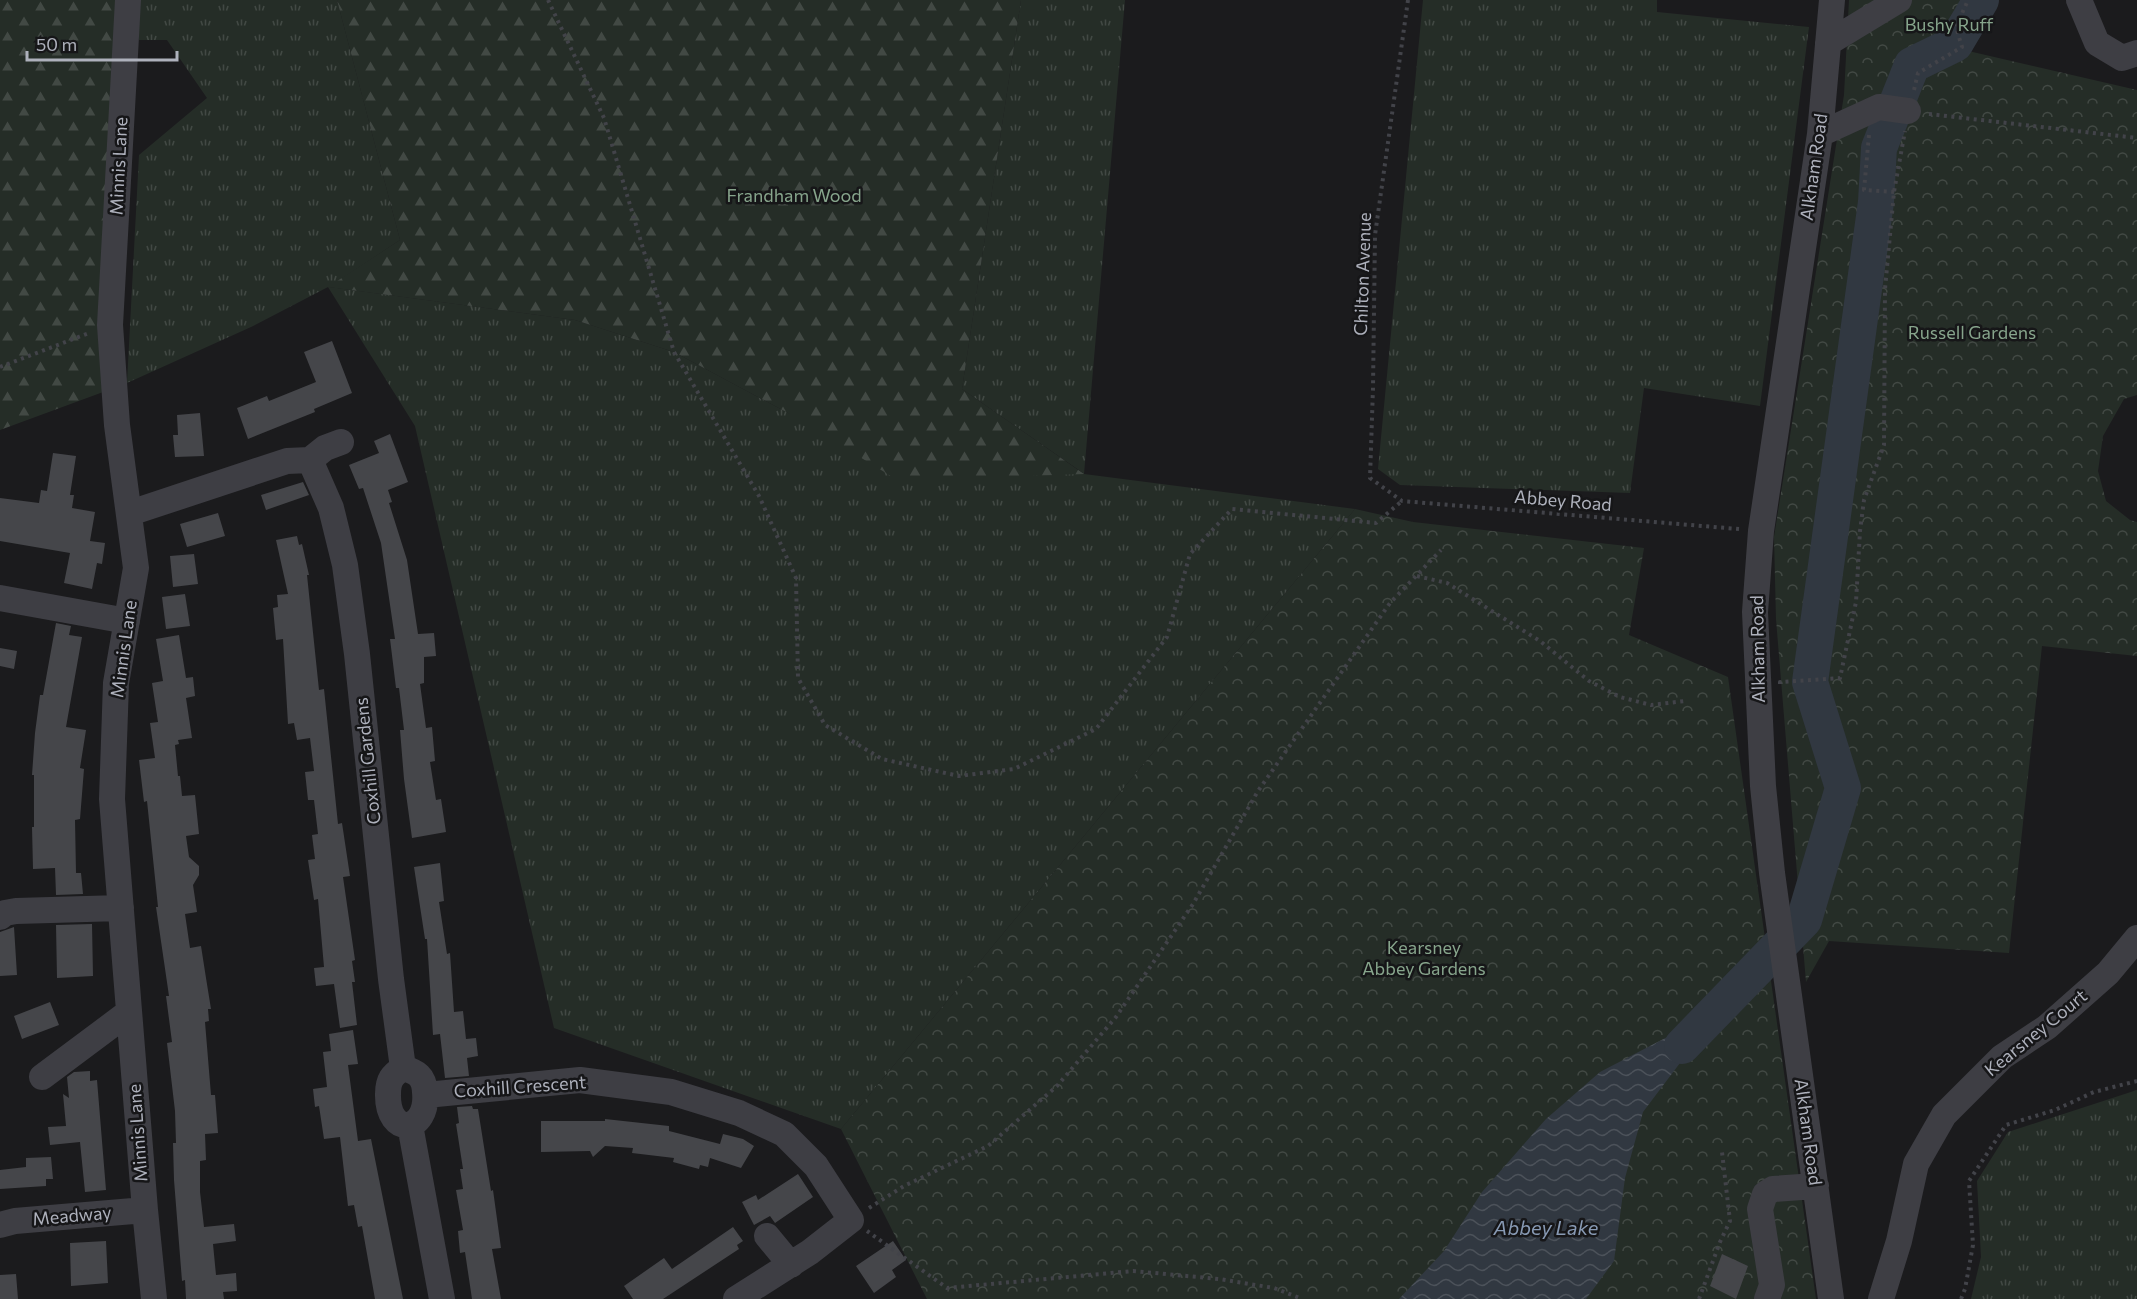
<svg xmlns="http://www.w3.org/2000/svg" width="2137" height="1299" font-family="Commissioner,sans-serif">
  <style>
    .grass { fill: url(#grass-tufts) }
    .forest { fill: url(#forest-firs) }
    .park { fill: url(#park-crowns) }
    .water { fill: url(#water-waves) }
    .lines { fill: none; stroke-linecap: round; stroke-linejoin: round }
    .river { stroke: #313841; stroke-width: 36 }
    .building { fill: #45464a }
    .path { stroke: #424349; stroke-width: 4; stroke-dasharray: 3 4.5; stroke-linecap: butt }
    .minor { stroke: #3e3e44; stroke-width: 26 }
    .labels { text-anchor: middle; stroke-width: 5; stroke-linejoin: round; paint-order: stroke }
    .park-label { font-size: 18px; fill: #87a58c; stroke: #161618 }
    .street-label { font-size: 18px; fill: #aeb1bc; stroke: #161618 }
    .water-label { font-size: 20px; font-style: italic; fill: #889ab4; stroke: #161618 }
  </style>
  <defs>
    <pattern id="grass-tufts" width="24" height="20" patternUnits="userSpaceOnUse" patternTransform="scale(1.5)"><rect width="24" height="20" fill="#252d27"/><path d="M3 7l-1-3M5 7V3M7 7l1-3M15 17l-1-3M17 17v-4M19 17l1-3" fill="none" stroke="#424944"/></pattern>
    <pattern id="forest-firs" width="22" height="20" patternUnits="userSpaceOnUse" patternTransform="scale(1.5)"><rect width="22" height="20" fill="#252d27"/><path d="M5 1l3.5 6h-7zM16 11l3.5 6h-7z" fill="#424944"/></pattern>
    <pattern id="park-crowns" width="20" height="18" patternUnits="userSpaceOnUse" patternTransform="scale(1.5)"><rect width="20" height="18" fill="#252d27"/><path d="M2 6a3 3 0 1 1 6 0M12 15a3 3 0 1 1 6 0" fill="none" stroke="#424944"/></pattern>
    <pattern id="water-waves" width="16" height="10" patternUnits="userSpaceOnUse" patternTransform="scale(1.5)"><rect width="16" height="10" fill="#313841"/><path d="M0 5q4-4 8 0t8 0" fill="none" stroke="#4c525a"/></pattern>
  </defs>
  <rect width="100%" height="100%" fill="#1b1b1d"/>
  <path class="grass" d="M139,0H337L400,240L329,287L575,320L674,352L788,413L1083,473L962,389L1021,0H1125L1084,474L1355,509L841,1129L554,1028L415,426L328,287L251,327L127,383L139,155L207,98L167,40H139Z
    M1423,0H1657V12L1809,27L1760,406L1644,388L1630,493L1400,485L1378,469Z
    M2137,1090V1299H1971L1981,1257L1977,1181L2008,1132Z"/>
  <path class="forest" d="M0,0H128L114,388L0,430Z
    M337,0H1021L962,389L1084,474L899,481L788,413L674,352L575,320L328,287L400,240Z"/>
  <path class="park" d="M1849,0H1990L1964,50L2137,90V395L2124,399L2103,436L2098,471L2106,501L2130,520L2137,522V656L2042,646L2009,953L1829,941L1806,982L1776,619L1774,537L1844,95Z
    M1355,509L1413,522L1644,548L1629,635L1728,677L1816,1299H927L841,1129Z"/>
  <path class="water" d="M1673,1034L1686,1055L1643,1112L1625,1178L1614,1261L1586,1299H1399L1444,1251L1482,1192L1546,1119L1600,1072Z"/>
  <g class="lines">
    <path class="river" d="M1682,1046L1804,920L1843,788L1810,682L1876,202L1879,148L1912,65L1955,44L1981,0"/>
  </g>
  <path class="building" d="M332,341L352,393L314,409L315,412L248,439L237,408L267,396L269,401L316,382L304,352Z
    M200,413L204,456L175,457L173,435H178L177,415Z
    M390,434L408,482L388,490L392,502L389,503L407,560L418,634L434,633L436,656L424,657V683L420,684L426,728L432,727L435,761L430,762L436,800L441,799L446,832L412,838L404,779L400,730H404L399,688H396L390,639H395L381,543L363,488L359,489L349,465L379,453L374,441Z
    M53,453L76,456L70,495H74L72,508L95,512L90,541L105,543L102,564L97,563L92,589L64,583L70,553L0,541V498L39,503L41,490L47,491Z
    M303,482L309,495L266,510L261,495Z
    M218,513L225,536L187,547L180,524Z
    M297,536L299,545L302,544L309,575H307L319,690L324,689L338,824L342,823L350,876L343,877L355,960L352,961L355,982H352L357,1025L340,1028L334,984L316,986L314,968L324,967L318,899L314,900L308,860L315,859L312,835L318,834L314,800H308L305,772L314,771L310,738L297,740L294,723L288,724L283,639L276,640L273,608L278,607L277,595L288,594L276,540Z
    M194,554L198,584L173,587L170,556Z
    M185,594L190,626L166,629L162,597Z
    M56,623L71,626L69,635L82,637L66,727L86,730L80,768L84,769L80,819L75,820L76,873H81L83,894L56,895L55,868L33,869L32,827H34V775H32L35,733L40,695H43Z
    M179,635L186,678L193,677L195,696L186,698L192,738L178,740L179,744L175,745L178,776H180L182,796L195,795L199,834L186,836L189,857L199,866V875L193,885L197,912L185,914L190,948L201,946L206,978L211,1009H208L209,1021L205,1022L211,1095H215L218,1133L205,1134L206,1160L200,1161V1192L204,1227L234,1224L236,1241L213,1244L216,1275L236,1273L237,1291L223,1292L224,1299H186L185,1280L182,1281L174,1180L173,1143H176L175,1111L167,1043L172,1042L166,996H169L156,907H158L147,801L144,802L139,760L155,758L150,723L158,722L152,683L163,681L156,639Z
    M0,648L17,651L14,669L0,666Z
    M440,863L444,901L439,902L447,954L450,953L454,1012L463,1011L466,1039L476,1038L478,1056L467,1058L469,1076L445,1078L440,1034L433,1035L427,939H425L414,867Z
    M92,924L93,976L57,978L56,925Z
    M14,927L17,975L0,976V932Z
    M50,1002L59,1025L22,1039L14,1016Z
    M353,1030L358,1064L348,1065L358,1141L371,1139L403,1299H375L362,1226L358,1227L354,1205L348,1206L340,1137L324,1139L319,1106L315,1107L313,1089L327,1087L323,1052L331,1051L329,1034Z
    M90,1071V1081L97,1080L106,1190L85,1192L80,1142L50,1145L48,1127L66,1126L63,1094L69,1098L67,1077L74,1072Z
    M472,1106L473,1109H478L491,1191L493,1190L501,1248L492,1249L501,1299H472L465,1252L460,1253L458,1231L463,1230L456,1190L463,1189L460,1169H463L456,1124L459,1123L457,1107Z
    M605,1119L669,1126V1131L720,1144L723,1134L743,1139L754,1146L741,1168L710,1158L708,1167L700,1165L699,1169L673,1162L674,1158L632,1153L633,1148L605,1146L593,1157L590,1151L541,1152V1121H605Z
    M51,1157L53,1179H46V1186L0,1189V1170L26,1167V1158Z
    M798,1174L813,1197L775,1223L770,1216L754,1225L742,1202L756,1195L758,1200Z
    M733,1227L743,1241L737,1245L739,1249L663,1299H633L624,1286L664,1258L672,1269Z
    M106,1241L108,1283L71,1286L70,1243Z
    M893,1241L906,1260L892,1270L896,1277L874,1293L856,1266Z
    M1722,1254L1748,1266L1736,1299L1710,1286Z
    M16,1274L18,1299H0V1275Z"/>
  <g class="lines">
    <path class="path" d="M548,0L604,118L674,352L759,496L796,578L798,678L825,725L882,759L959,776L1014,769L1096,729L1167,637L1190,554L1232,509L1376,523L1402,501
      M1408,0L1375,235L1373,388L1370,478L1402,501L1739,529
      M1914,90L1918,73L1962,47L1956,27L1968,0
      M1929,114L2137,138
      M1869,135L1864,190L1894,192
      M0,367L89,333
      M1417,576L1447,583L1540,641L1589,681L1620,697L1651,705L1685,701
      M1780,684V682L1840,678L1856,602L1860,531L1864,500L1884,445L1885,289L1894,192L1905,131
      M869,1208L904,1186L988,1146L1057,1086L1116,1017L1193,904L1258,791L1390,603L1441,550
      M867,1231L947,1288L1133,1271L1219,1279L1274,1288L1302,1299
      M1699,1299L1720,1242L1730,1221L1722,1152
      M1961,1299L1965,1289L1973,1245L1969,1181L2006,1125L2055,1110L2094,1092L2137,1081"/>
    <path class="minor" d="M128,0L110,325L117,425L136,568L116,683L112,799L145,1210L154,1299
      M2079,0L2097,43L2122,58L2137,53
      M1828,43L1899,0
      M1820,134L1879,107L1908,111
      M310,460L331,508L345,565L357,654L391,979L403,1068
      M130,513L287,461L310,460L325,448L341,442
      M0,598L127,621
      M0,917L5,913L16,911L121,908
      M403,1068C417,1072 424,1076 425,1092C429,1133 387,1138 388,1094C388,1080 392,1075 403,1068Z
      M42,1077L129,1012
      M426,1095L580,1080L671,1092L739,1113L784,1134L816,1166L851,1220L810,1252L736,1299
      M410,1125L442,1299
      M0,1225L15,1221L145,1210
      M767,1236L791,1265
      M1767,1299L1772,1285L1760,1209L1765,1194L1773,1189L1816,1186
      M1831,1299L1772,873L1763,786L1755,612L1761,531L1820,134L1832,0
      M1881,1299L1899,1241L1916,1164L1944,1115L2002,1057L2047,1027L2108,973L2137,938"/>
  </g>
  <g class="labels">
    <g class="park-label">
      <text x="1949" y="31">Bushy Ruff</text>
      <text x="794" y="202">Frandham Wood</text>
      <text x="1972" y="339">Russell Gardens</text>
      <text x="1424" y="954">Kearsney<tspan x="1424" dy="21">Abbey Gardens</tspan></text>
    </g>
    <g class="street-label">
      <text transform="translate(119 166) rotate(-87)" y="6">Minnis Lane</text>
      <text transform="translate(1814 167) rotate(-82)" y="6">Alkham Road</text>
      <text transform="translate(1363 274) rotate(-88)" y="6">Chilton Avenue</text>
      <text transform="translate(1563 501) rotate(5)" y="6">Abbey Road</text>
      <text transform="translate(124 649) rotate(-82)" y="6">Minnis Lane</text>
      <text transform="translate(1758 649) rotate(-91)" y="6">Alkham Road</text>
      <text transform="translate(368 761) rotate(-96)" y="6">Coxhill Gardens</text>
      <text transform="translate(2036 1033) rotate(-39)" y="6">Kearsney Court</text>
      <text transform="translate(520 1087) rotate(-4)" y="6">Coxhill Crescent</text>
      <text transform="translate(1808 1132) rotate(82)" y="6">Alkham Road</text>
      <text transform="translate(138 1133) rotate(-94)" y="6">Minnis Lane</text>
      <text transform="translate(72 1216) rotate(-5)" y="6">Meadway</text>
    </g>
    <g class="water-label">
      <text x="1546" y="1235">Abbey Lake</text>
    </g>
  </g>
  <path d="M27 51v9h150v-9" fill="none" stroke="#aeb1bc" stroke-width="3"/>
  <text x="36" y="51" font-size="18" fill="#aeb1bc" stroke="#161618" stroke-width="4.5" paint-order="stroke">50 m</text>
</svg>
